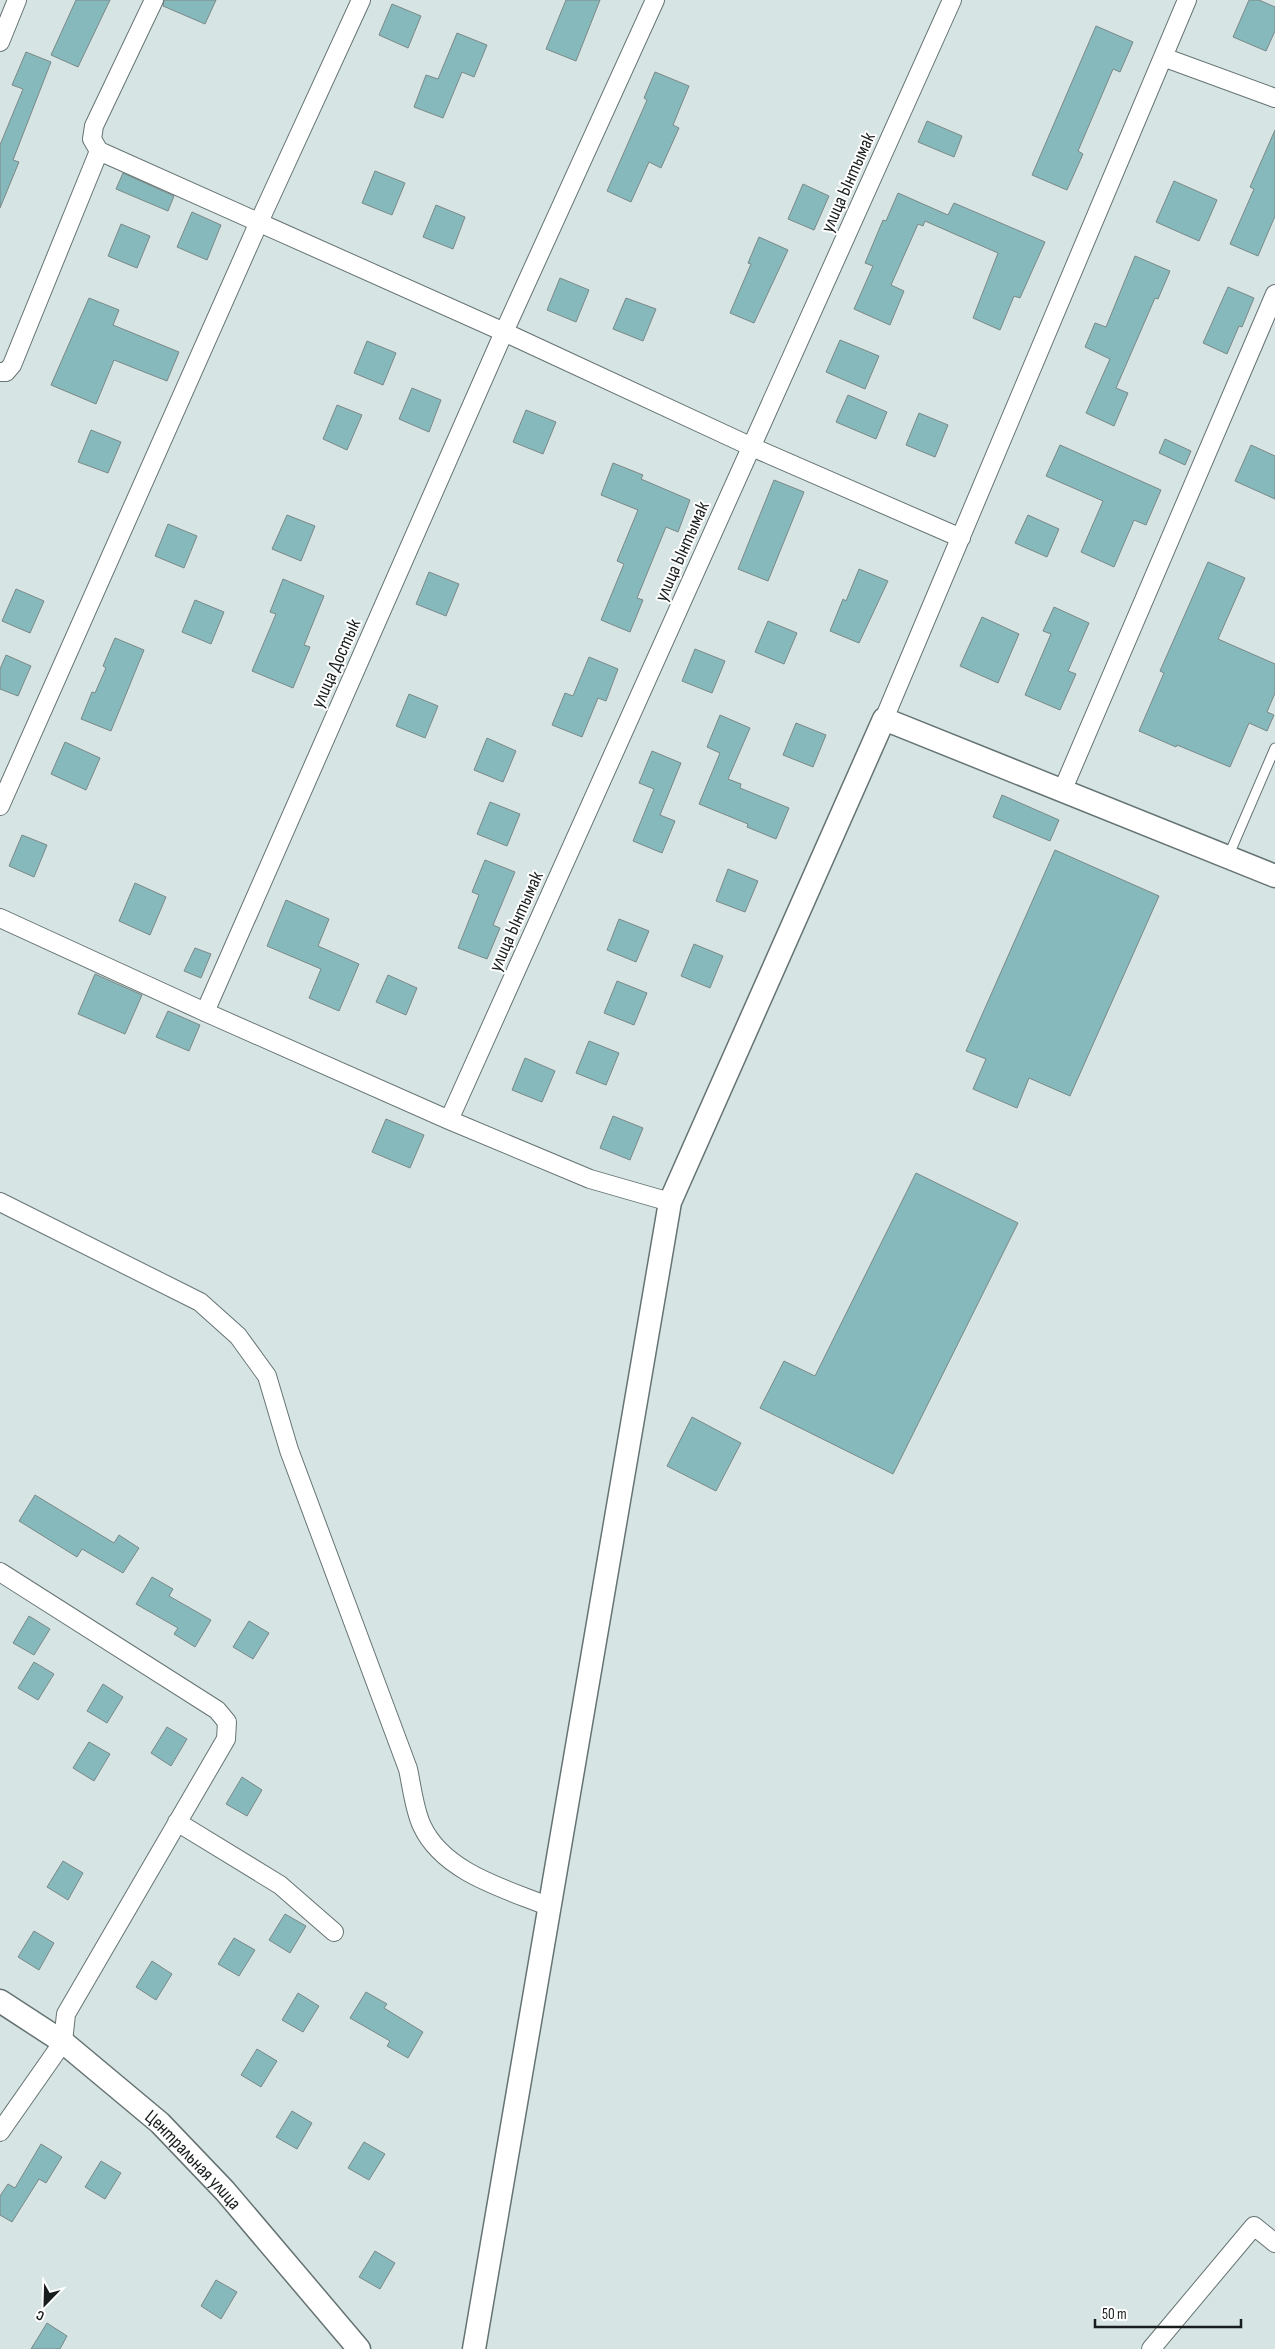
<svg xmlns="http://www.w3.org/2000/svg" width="1275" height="2349" font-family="'Sofia Sans Condensed',sans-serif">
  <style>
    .building { fill: #85b9bb; stroke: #7c8888 }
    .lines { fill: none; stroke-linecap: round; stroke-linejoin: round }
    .service-casing { stroke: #667373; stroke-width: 11 }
    .minor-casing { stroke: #667373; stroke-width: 20 }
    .tertiary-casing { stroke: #667373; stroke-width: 25 }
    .service { stroke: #fff; stroke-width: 9 }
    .minor { stroke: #fff; stroke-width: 18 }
    .tertiary { stroke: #fff; stroke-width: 22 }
    .labels { text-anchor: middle; stroke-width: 4; stroke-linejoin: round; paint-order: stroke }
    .street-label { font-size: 19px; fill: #181d1d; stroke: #fff }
  </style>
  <rect width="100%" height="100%" fill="#d6e4e4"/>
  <path class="building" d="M76,0H110L78,67L51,55Z
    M164,0H216L205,24L163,6Z
    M566,0H600L576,61L546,49Z
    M1249,0H1259L1275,7V31L1266,51L1233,37Z
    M392,4L421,16L408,48L379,35Z
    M1096,26L1133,42L1120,72L1113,69L1078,151L1083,154L1067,190L1032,175Z
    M457,33L487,45L474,77L462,72L443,118L414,107L426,75L438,79Z
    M26,52L51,62L13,160L19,162L0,208V145L23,89L12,85Z
    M655,72L689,86L673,125L679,128L661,168L649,162L631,202L607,191L647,100L644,98Z
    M927,121L962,136L954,157L918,142Z
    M1275,130V216L1258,256L1230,244L1254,189L1250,187Z
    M375,171L405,183L392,215L362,203Z
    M123,173L174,196L168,211L116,189Z
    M1174,181L1217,200L1199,241L1156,222Z
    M803,184L829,196L814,230L788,219Z
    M898,193L948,215L954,203L1045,242L1020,298L1014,296L1000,330L973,318L998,253L925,221L923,226L918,224L891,285L904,291L890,325L854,309L873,266L865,263L883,220L886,221Z
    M436,205L465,217L453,249L423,237Z
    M192,212L221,225L207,260L177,247Z
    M121,224L150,236L137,268L108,256Z
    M759,237L788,250L754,323L730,313L751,264L748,263Z
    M1135,256L1170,271L1158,299L1155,298L1116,388L1128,393L1114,426L1086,413L1110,359L1085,347L1095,323L1106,327Z
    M560,278L589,290L576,322L547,310Z
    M1228,287L1254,298L1242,327L1239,326L1227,354L1203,343Z
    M89,298L119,310L113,325L179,352L167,381L114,360L96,404L51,385Z
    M626,298L656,309L643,341L613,329Z
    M840,340L879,356L865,389L826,372Z
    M367,341L396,353L383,385L354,373Z
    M412,388L441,400L429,432L399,419Z
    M848,395L887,412L876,439L836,422Z
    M337,405L362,415L347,450L323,439Z
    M526,410L556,422L543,454L513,442Z
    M919,413L948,425L935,457L906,445Z
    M91,430L121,442L108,473L78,462Z
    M1165,439L1191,451L1185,465L1159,453Z
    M1060,445L1161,490L1146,525L1134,520L1114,567L1081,552L1103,501L1046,476Z
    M1251,445L1275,456V499L1235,481Z
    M613,463L643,475L641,479L690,500L678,532L666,527L637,598L643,600L630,632L601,620L624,564L617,561L638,510L601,495Z
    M774,480L804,492L768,581L738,569Z
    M287,515L315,526L301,561L272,549Z
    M1028,515L1059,529L1047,557L1015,543Z
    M168,524L197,536L184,568L155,556Z
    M1208,562L1245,578L1218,639L1275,664V693L1267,712L1274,715L1267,731L1249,723L1230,767L1177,745L1176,747L1139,731L1164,673L1160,671Z
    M859,569L888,581L859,643L830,631L843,599L846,601Z
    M429,572L459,584L446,616L416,604Z
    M283,579L324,596L304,645L310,647L293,688L252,671L276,614L270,612Z
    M16,589L44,601L30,633L2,621Z
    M195,600L224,612L211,644L182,632Z
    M1054,607L1089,623L1068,671L1076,674L1060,710L1025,695L1051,634L1043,631Z
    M982,617L1019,634L998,683L960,666Z
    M768,621L797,633L784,664L755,652Z
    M115,638L144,650L111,731L81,719L92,692L95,693L106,668L103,666Z
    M695,649L725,661L712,693L682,681Z
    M6,655L31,666L18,696L0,689V669Z
    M589,657L618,669L606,701L598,698L582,737L552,725L565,693L573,696Z
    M409,694L438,706L425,738L396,726Z
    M720,715L750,728L728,779L741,784L740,788L789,808L776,839L747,827L748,824L699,804L720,753L707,747Z
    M796,723L826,735L813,767L783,755Z
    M487,738L516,751L503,782L474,770Z
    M65,742L100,758L86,790L51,774Z
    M652,751L681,763L660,815L675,821L662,853L633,841L654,789L639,783Z
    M1002,795L1059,820L1050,841L993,817Z
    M490,802L520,814L507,846L477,834Z
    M22,835L47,845L34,877L9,866Z
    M1055,850L1159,896L1070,1096L1029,1078L1017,1108L973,1089L986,1059L966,1051Z
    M485,860L515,872L493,925L500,928L487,959L458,948L479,895L472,892Z
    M728,869L758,881L745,912L716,901Z
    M135,883L166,897L150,935L119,921Z
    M286,900L329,919L318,946L359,964L339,1011L309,998L321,969L267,946Z
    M619,919L649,931L636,962L607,950Z
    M694,944L723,956L710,988L681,976Z
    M195,948L211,954L201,978L184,971Z
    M95,974L142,995L125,1034L78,1014Z
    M388,975L417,988L406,1015L376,1002Z
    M617,981L647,993L634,1025L604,1013Z
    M168,1011L200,1025L189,1051L156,1037Z
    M589,1041L619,1053L606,1085L576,1073Z
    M525,1058L555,1071L542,1102L512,1090Z
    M613,1116L643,1128L630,1160L600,1148Z
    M386,1119L424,1135L410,1168L372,1152Z
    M916,1173L1018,1223L893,1474L760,1408L784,1361L815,1376Z
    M692,1417L741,1443L716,1491L667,1466Z
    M35,1495L114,1543L119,1535L139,1548L123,1573L82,1549L77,1557L19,1521Z
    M152,1577L173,1589L169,1596L211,1620L195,1647L174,1634L178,1628L136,1604Z
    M29,1616L50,1629L34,1655L13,1643Z
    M249,1621L269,1633L253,1659L233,1647Z
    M34,1662L54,1674L38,1700L18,1688Z
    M103,1684L123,1697L107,1723L87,1711Z
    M167,1727L187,1739L171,1766L151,1753Z
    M89,1742L110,1754L94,1781L73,1768Z
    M242,1777L262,1790L247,1816L226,1804Z
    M63,1861L83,1873L68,1900L47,1887Z
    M285,1914L306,1926L290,1953L269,1940Z
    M34,1931L54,1943L39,1970L18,1957Z
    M234,1938L255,1950L239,1976L218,1964Z
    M152,1961L172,1974L156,2000L136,1987Z
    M366,1992L387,2004L384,2008L423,2032L408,2058L387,2046L390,2041L350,2018Z
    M298,1993L319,2006L303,2032L282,2020Z
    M257,2049L277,2061L261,2087L241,2075Z
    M292,2111L312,2123L297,2149L276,2137Z
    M364,2142L385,2154L369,2180L348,2168Z
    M41,2144L62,2157L46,2183L39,2179L12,2222L0,2215V2196L8,2184L15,2188Z
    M101,2161L121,2173L105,2199L85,2187Z
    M375,2251L395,2263L380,2289L359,2277Z
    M216,2280L237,2292L221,2319L201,2306Z
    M47,2323L67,2336L60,2349H31Z"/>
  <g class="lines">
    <g class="service-casing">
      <path id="service" d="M1228,857L1275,748"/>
    </g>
    <g class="minor-casing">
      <path id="minor" d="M154,0L94,126L92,139L99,151L504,332L752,447L961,538
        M0,42L17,0
        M1163,57L1275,98
        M0,372H6L12,365L99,151
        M884,719L1187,0
        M1063,789L1275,294
        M0,806L259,222L361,0
        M0,918L205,1012L449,1120L590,1179L670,1202
        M205,1012L504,332L655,0
        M449,1120L952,0
        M0,1202L200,1302L238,1336L267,1376L289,1450L408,1769C412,1787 414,1809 422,1826C444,1873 506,1889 550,1907
        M0,1572L217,1710L227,1722L226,1739L66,2014L63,2042L0,2132
        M177,1822L280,1885L334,1932
        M1151,2349L1254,2226L1275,2243"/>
    </g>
    <g class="tertiary-casing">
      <g id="tertiary">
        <path id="s1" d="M0,2001L63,2042L160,2123L225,2191L359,2349"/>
        <path d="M474,2349L670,1202L884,719L1275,876"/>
      </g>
    </g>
    <use href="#service" class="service"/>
    <use href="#minor" class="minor"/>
    <use href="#tertiary" class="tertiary"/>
  </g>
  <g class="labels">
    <g class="street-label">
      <text transform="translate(847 182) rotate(-66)" y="7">улица Ынтымак</text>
      <text transform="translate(681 551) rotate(-66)" y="7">улица Ынтымак</text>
      <text transform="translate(335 663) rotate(-66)" y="7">улица Достык</text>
      <text transform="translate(515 921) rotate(-66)" y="7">улица Ынтымак</text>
      <text dy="7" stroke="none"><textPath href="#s1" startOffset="251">Центральная улица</textPath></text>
    </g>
  </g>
  <g transform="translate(45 2304) rotate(203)" stroke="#ffffff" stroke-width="4" paint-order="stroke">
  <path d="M0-4L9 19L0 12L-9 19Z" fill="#181d1d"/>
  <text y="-8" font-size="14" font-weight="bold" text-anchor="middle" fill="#181d1d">С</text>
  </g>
  <path d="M1095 2319v8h146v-8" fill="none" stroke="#181d1d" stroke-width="2.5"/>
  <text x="1102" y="2319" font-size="15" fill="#181d1d" stroke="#ffffff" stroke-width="4" paint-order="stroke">50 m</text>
</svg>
